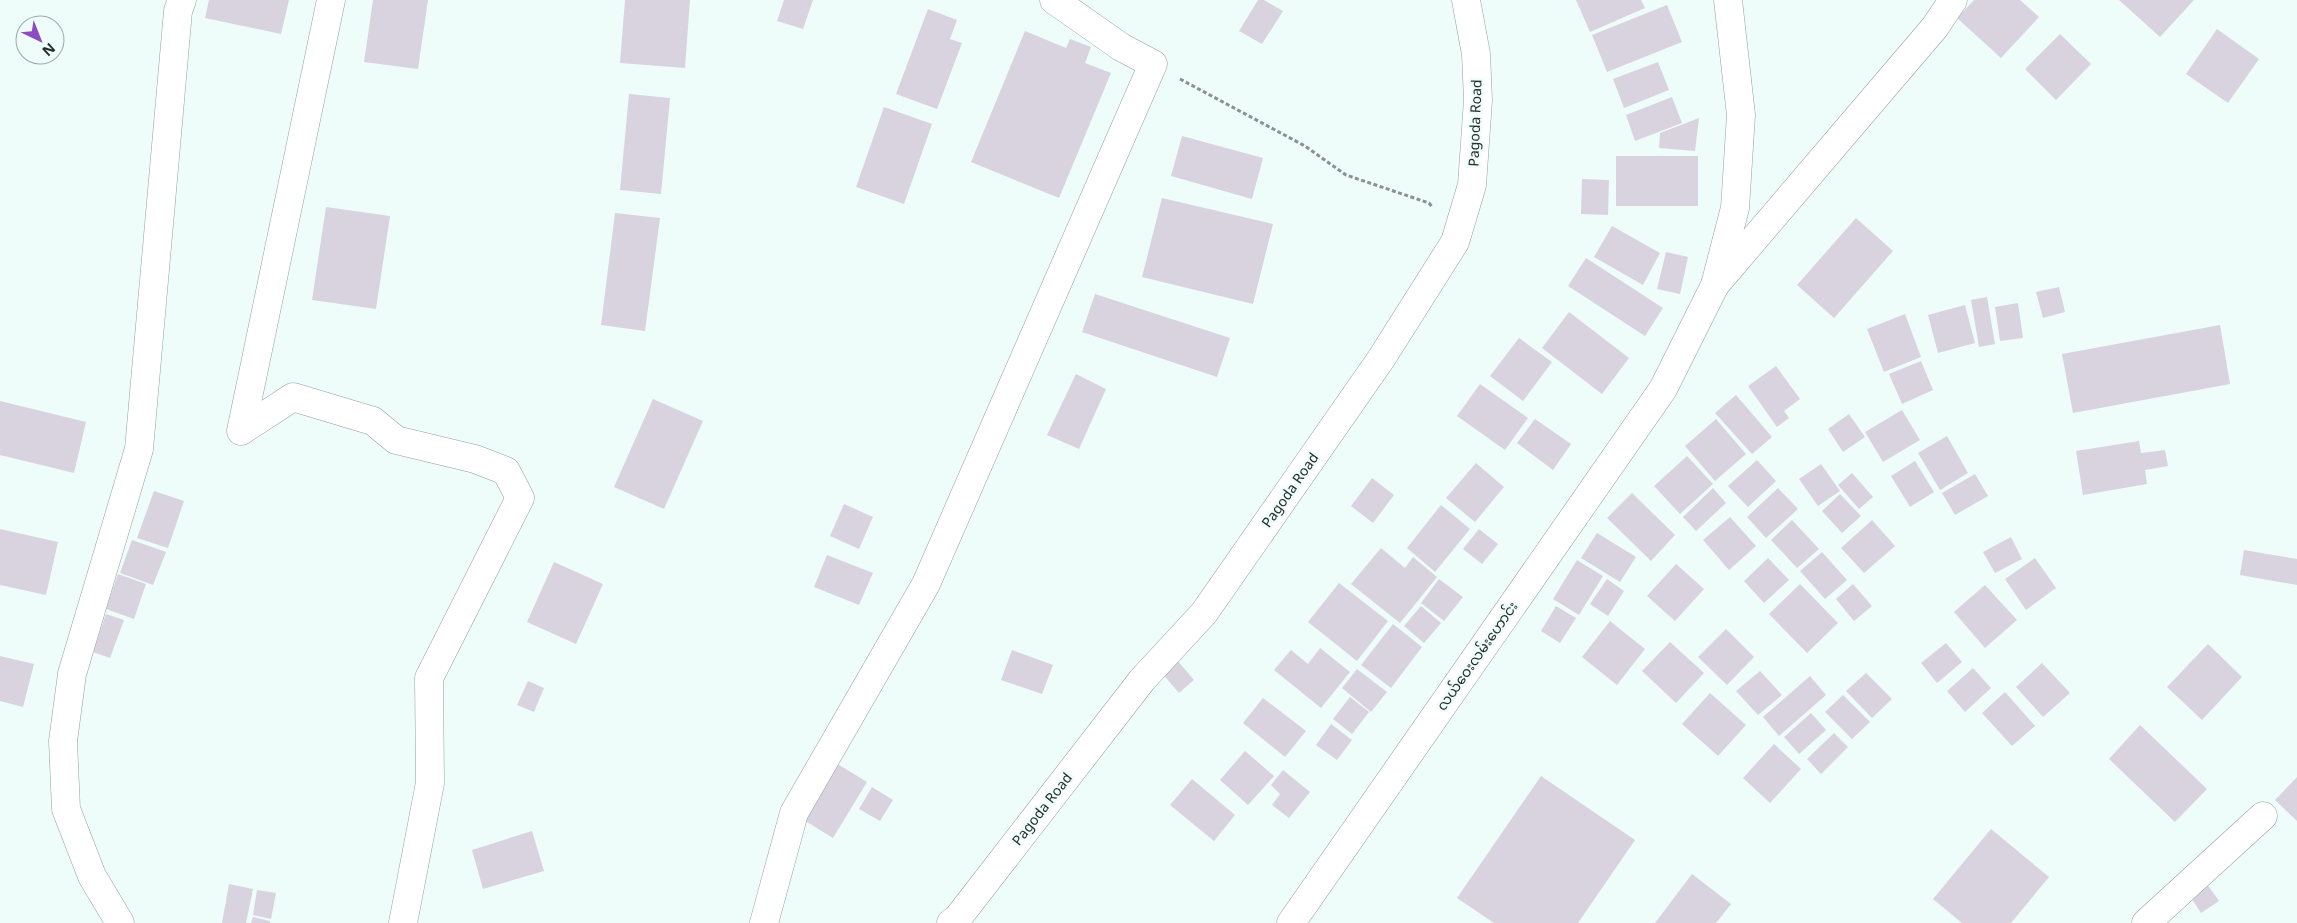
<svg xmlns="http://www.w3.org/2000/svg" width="2297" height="923" font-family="'Noto Sans','Noto Sans Myanmar',sans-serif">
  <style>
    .building { fill: #d9d3df }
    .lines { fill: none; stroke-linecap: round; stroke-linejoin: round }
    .minor-casing { stroke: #93a19e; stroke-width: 29 }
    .tertiary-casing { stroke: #93a19e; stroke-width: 29 }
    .path { stroke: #899290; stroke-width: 3; stroke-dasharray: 4 2.5; stroke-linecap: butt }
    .minor { stroke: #fff; stroke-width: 28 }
    .tertiary { stroke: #fff; stroke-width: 28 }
    .labels { text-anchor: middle; stroke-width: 5; stroke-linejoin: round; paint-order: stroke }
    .street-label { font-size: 14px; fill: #262b2a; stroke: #eefdf9 }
  </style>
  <rect width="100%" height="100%" fill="#eefdf9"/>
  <path class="building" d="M209,0H289L281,34L205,18Z
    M373,0H428L418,69L364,62Z
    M625,0H690L685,68L620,63Z
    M784,0H813L803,29L777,21Z
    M1258,0H1264L1283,11L1262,44L1239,31Z
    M1576,0H1641L1645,8L1590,32Z
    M1974,0H2020L2039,17L2001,58L1957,18Z
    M2119,0H2194L2160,37Z
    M1667,5L1682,42L1607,72L1592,35Z
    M928,9L957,20L950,39L962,43L937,109L896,94Z
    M2217,29L2259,59L2228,103L2186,74Z
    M1025,31L1066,48L1070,39L1091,47L1085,63L1111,73L1059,198L971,162Z
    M2060,34L2091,64L2056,100L2025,69Z
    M1658,62L1669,90L1624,108L1613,79Z
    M629,94L670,98L661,194L620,190Z
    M1672,97L1682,123L1635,141L1626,115Z
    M884,107L932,124L904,204L856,187Z
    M1699,118L1695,151L1659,148L1660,133Z
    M1182,136L1263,158L1252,199L1171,176Z
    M1616,156H1698V206H1616Z
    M1582,179L1609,180L1608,215L1581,214Z
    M1162,198L1273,224L1253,304L1142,277Z
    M326,207L390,216L376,309L312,300Z
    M615,213L660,218L645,331L601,325Z
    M1856,218L1893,251L1834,318L1797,285Z
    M1612,226L1660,253L1643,285L1594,257Z
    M1666,252L1688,257L1680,294L1657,289Z
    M1586,258L1663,308L1645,336L1568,286Z
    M2059,287L2065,312L2043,318L2036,292Z
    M1095,294L1230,338L1217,377L1082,332Z
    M1987,297L1995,344L1979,347L1971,300Z
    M2018,303L2023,338L2000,341L1995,307Z
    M1965,305L1975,343L1938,353L1928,315Z
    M1569,312L1629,358L1602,394L1542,348Z
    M1905,314L1921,357L1884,372L1867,329Z
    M2220,325L2230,384L2073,413L2062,354Z
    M1519,338L1552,362L1523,401L1490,376Z
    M1921,361L1933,390L1902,404L1889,374Z
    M1776,366L1800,399L1784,411L1789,418L1777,427L1748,386Z
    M1076,374L1106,389L1079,449L1047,435Z
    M1480,384L1528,418L1505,450L1457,416Z
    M1736,395L1772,437L1752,454L1715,413Z
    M653,399L703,421L664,509L614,487Z
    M0,401L86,422L74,473L0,455Z
    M1902,410L1920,440L1883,462L1865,432Z
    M1849,414L1865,437L1843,452L1828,429Z
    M1535,419L1571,444L1553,470L1517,443Z
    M1716,419L1746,454L1715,481L1685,446Z
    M1947,436L1968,473L1940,490L1918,453Z
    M2139,441L2141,453L2165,450L2168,466L2145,470L2147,484L2083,495L2076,451Z
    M1687,456L1713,484L1680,514L1654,486Z
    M1757,460L1776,481L1748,507L1728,486Z
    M1915,461L1934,492L1910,507L1891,476Z
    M1476,463L1504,487L1475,522L1446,498Z
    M1821,464L1840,491L1818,506L1799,479Z
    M1852,473L1873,497L1859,509L1838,485Z
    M1975,474L1988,496L1955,515L1942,493Z
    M1372,478L1394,495L1373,523L1351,506Z
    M1713,488L1726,503L1696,531L1683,517Z
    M1778,488L1798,509L1766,538L1747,517Z
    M154,491L184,501L168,548L137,538Z
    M1632,493L1675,535L1651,561L1607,518Z
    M1840,494L1861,516L1842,533L1822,511Z
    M844,504L873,517L859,549L830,536Z
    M1441,505L1470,529L1435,572L1407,548Z
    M1730,517L1756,546L1729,570L1703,540Z
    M1792,520L1819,549L1797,568L1771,540Z
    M1872,520L1895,546L1864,573L1841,548Z
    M0,529L58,542L46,595L0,585Z
    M1479,529L1498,544L1482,564L1463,549Z
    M1597,533L1636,557L1620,582L1581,558Z
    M2011,537L2022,559L1995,573L1983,552Z
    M132,540L166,552L153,585L120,573Z
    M1381,548L1405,568L1413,557L1437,577L1400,623L1351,584Z
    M2244,550L2297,559V585L2240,575Z
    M1822,552L1847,580L1825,599L1800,571Z
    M827,555L873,573L859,605L814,587Z
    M1768,558L1789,580L1764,603L1744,581Z
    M2035,558L2056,588L2026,610L2005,579Z
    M1577,560L1603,576L1579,615L1553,599Z
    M554,562L603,584L576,644L527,622Z
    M1676,564L1704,589L1675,621L1647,596Z
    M118,574L146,584L134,619L106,609Z
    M1439,579L1463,597L1444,621L1421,603Z
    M1607,579L1624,591L1608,616L1590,604Z
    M1339,583L1388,621L1357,661L1308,622Z
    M1800,584L1838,623L1807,653L1769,614Z
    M1853,584L1872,606L1854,621L1836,599Z
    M1985,585L2017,620L1985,648L1954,612Z
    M1421,606L1441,623L1424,643L1404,626Z
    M1556,606L1576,618L1560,643L1541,631Z
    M106,614L124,620L110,658L93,652Z
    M1610,621L1645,649L1617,685L1582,657Z
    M1393,624L1422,647L1391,688L1361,665Z
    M1726,629L1754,657L1727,685L1698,657Z
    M1670,642L1704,673L1676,703L1642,671Z
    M1946,643L1962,662L1937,683L1921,663Z
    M2208,644L2242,677L2202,720L2167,687Z
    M1320,648L1350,672L1321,708L1274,670L1291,650L1308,664Z
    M1012,650L1053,665L1042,694L1001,680Z
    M0,656L34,664L23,707L0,701Z
    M1177,660L1194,680L1179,693L1162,673Z
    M2042,663L2070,693L2043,717L2016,687Z
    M1973,668L1991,688L1965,712L1947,691Z
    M1357,669L1387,692L1371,712L1342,688Z
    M1760,671L1782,695L1758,715L1736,691Z
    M1866,673L1892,699L1872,718L1846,691Z
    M1810,676L1826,695L1779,736L1763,717Z
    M528,681L544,688L534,712L517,705Z
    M2005,692L2035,726L2012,746L1982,713Z
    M1710,693L1746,725L1718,756L1682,724Z
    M1843,695L1870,722L1852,739L1825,712Z
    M1350,697L1369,712L1352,734L1333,719Z
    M1263,698L1306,731L1285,757L1243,723Z
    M1811,713L1826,730L1799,754L1784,737Z
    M1331,724L1352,740L1337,760L1316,745Z
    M2140,725L2207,789L2175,822L2109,759Z
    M1834,733L1848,747L1821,774L1807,759Z
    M1774,744L1801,769L1770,803L1743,778Z
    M1245,751L1274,776L1248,805L1220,780Z
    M836,763L867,782L833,838L802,819Z
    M1283,770L1310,792L1289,818L1272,805L1280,794L1271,785Z
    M1541,776L1635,840L1578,923H1494L1457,898Z
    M2297,777V821L2275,800Z
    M1192,779L1235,815L1214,841L1170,805Z
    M872,787L893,800L880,821L859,809Z
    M1991,829L2049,877L2011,923H1962L1933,899Z
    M532,831L544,871L483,889L472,850Z
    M1692,874L1731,904L1716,923H1655Z
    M229,884L253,889L246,923H222Z
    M2207,884L2219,901L2201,913L2190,896Z
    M257,890L276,893L271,919L253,915Z
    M253,917L270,921V923H251Z"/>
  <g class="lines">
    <g class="minor-casing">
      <path id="minor" d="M1715,285L1935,27L1953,0
        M241,431L293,397L373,421L396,440L475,459L506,471L520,498L429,678L430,783L403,923
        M241,431L331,0
        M120,923L92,876L66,809L63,741L72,674L139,449L178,11L182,0
        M764,923L794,813L926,584L1153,64L1121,47L1054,0
        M951,923L957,919L1142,680L1204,613L1381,359L1455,242L1472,185L1478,100L1476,54L1466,0
        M2146,923L2263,816"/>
    </g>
    <g class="tertiary-casing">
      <path id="tertiary" d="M1291,923L1663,389L1715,285L1735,208L1741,115L1728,0"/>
    </g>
    <path class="path" d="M1180,79L1305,146L1346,175L1429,203L1433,208"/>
    <use href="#minor" class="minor"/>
    <use href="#tertiary" class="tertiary"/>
  </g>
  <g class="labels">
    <g class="street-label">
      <text transform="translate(1475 123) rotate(-88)" y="5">Pagoda Road</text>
      <text transform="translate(1290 490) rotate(-55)" y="5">Pagoda Road</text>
      <text transform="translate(1477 656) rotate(-55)" y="5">လယ်ဝေးလမ်းဟောင်း</text>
      <text transform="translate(1042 809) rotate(-52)" y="5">Pagoda Road</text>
    </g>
  </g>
  <g transform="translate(40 40) rotate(137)"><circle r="24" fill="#eefdf9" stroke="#9ea9a6"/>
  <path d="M0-4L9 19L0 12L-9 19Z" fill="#8b4bc1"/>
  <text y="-8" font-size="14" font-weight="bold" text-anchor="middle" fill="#262b2a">N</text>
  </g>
</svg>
